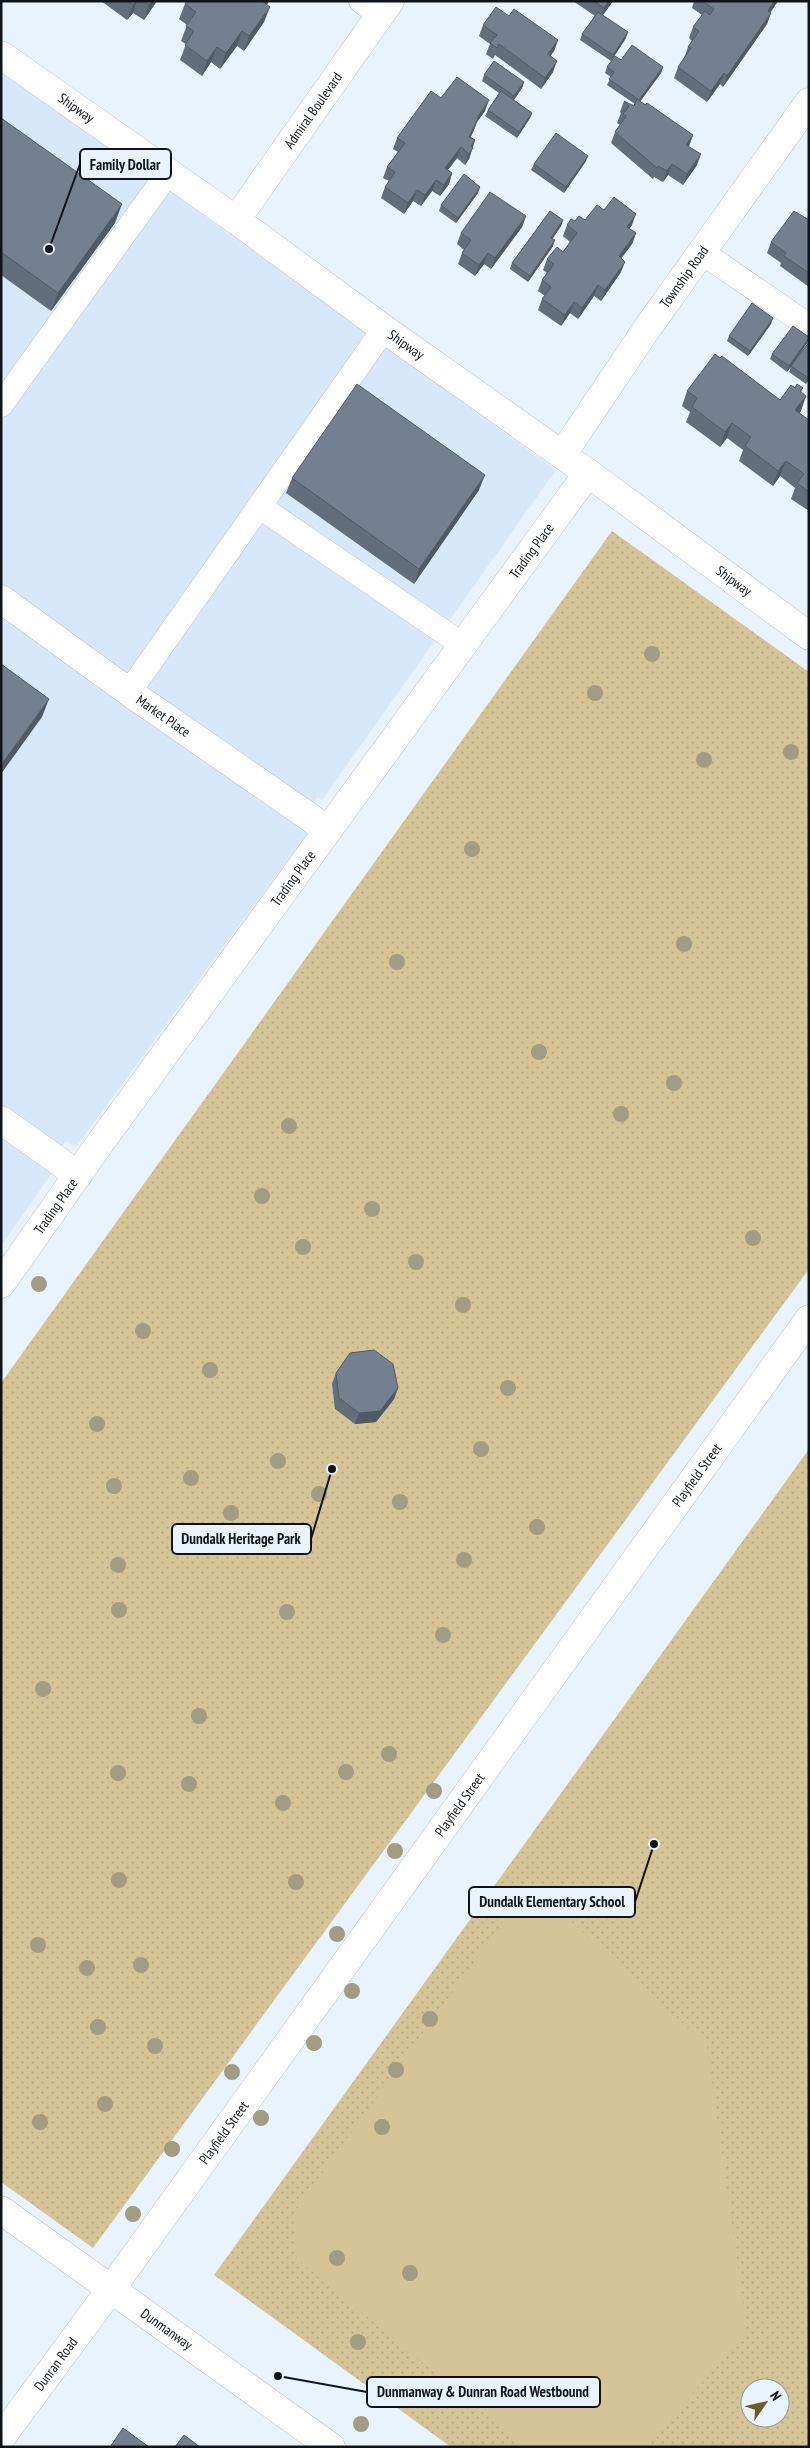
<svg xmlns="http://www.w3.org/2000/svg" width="810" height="2448" font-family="'PT Sans Narrow',sans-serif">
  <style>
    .built { fill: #d7e8fb }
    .park { fill: url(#park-dots); fill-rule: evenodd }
    .pitch { fill: #d5c495 }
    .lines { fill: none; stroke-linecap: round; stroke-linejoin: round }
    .service-casing { stroke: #b2c1d2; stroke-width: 25 }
    .minor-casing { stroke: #b2c1d2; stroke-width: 29 }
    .tertiary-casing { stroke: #b2c1d2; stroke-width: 29 }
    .service { stroke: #fff; stroke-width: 24 }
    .minor { stroke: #fff; stroke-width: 28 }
    .tertiary { stroke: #fff; stroke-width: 28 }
    .tree { fill: #a29c82 }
    .wall { fill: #626e7c }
    .shaded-wall { fill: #505a65 }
    .building { fill: #728090; stroke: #505a65 }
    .labels { text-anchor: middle; stroke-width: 4; stroke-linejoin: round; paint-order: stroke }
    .street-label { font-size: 14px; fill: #0e141a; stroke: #e9f3fd }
    .leader { fill: none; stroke: #0e141a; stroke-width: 2 }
    .callout-dot { fill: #0e141a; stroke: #e9f3fd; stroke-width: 2 }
    .callout { fill: #e9f3fd; stroke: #0e141a; stroke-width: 2 }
    .callout-label { font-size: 15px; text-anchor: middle; font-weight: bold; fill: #0e141a }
  </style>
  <defs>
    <pattern id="park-dots" width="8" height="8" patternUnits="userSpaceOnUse" patternTransform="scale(1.25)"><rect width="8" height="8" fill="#d5c495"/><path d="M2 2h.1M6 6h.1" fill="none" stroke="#b6a880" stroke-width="1.8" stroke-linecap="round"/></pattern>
  </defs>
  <rect width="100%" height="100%" fill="#e9f3fd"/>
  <path class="built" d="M1,69L556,470L322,800L318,797L301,820L311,828L76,1147L66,1141L48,1165L54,1170L1,1246Z"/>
  <path class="park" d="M612,531L809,672V1269L93,2248L1,2182V1383Z
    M809,1449V2447H451L214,2275ZM750,2388H780V2418H750Z"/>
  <path class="pitch" d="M530,1884L707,2045L747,2332L645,2447H525L297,2259L294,2213Z"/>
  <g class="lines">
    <g class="service-casing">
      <path id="service" d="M361,1L381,16
        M703,253L809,326
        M1,405L168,173
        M260,507L463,645
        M129,692L384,329"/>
    </g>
    <g class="minor-casing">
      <g id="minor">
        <path id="s1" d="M236,220L390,1"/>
        <path id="s2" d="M562,455L646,330L809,102"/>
        <path id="s3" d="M1,599L129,692L328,830"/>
        <path d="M1,1120L78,1175"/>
        <path id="s4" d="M1,1284L98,1146L588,473"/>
        <path id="s5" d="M1,2438L111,2289L809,1319"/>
      </g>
    </g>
    <g class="tertiary-casing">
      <g id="tertiary">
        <path id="s6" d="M1,55L236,220L384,329L588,473L809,636"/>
        <path id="s7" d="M1,2210L331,2447"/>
      </g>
    </g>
    <use href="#service" class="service"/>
    <use href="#minor" class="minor"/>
    <use href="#tertiary" class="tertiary"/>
  </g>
  <g class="tree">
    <circle cx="652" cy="654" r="8"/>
    <circle cx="595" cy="693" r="8"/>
    <circle cx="791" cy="752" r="8"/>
    <circle cx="704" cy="760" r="8"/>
    <circle cx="472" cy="849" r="8"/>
    <circle cx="684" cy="944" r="8"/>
    <circle cx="397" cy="962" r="8"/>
    <circle cx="539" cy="1052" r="8"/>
    <circle cx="674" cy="1083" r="8"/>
    <circle cx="621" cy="1114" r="8"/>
    <circle cx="289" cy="1126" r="8"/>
    <circle cx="262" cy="1196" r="8"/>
    <circle cx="372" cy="1209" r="8"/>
    <circle cx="753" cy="1238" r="8"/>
    <circle cx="303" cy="1247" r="8"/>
    <circle cx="416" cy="1262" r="8"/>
    <circle cx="39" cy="1284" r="8"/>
    <circle cx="463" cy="1305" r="8"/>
    <circle cx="143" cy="1331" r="8"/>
    <circle cx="210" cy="1370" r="8"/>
    <circle cx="508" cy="1388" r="8"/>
    <circle cx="97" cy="1424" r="8"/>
    <circle cx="481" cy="1449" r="8"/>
    <circle cx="278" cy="1461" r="8"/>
    <circle cx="191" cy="1478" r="8"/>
    <circle cx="114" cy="1486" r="8"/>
    <circle cx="319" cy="1494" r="8"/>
    <circle cx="400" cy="1502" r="8"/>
    <circle cx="231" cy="1513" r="8"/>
    <circle cx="537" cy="1527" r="8"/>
    <circle cx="464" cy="1560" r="8"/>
    <circle cx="118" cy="1565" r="8"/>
    <circle cx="119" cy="1610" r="8"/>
    <circle cx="287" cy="1612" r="8"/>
    <circle cx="443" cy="1635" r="8"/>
    <circle cx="43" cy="1689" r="8"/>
    <circle cx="199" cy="1716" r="8"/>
    <circle cx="389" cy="1754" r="8"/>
    <circle cx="346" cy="1772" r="8"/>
    <circle cx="118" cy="1773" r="8"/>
    <circle cx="189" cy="1784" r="8"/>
    <circle cx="434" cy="1791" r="8"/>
    <circle cx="283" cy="1803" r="8"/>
    <circle cx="395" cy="1851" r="8"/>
    <circle cx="119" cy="1880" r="8"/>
    <circle cx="296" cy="1882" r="8"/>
    <circle cx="337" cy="1934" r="8"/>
    <circle cx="38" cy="1945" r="8"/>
    <circle cx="141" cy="1965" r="8"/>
    <circle cx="87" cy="1968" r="8"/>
    <circle cx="352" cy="1991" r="8"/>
    <circle cx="430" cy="2019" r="8"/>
    <circle cx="98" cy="2027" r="8"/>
    <circle cx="314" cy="2043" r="8"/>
    <circle cx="155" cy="2046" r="8"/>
    <circle cx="396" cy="2070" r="8"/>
    <circle cx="232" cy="2072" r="8"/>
    <circle cx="105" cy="2104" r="8"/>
    <circle cx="261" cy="2118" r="8"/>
    <circle cx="40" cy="2122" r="8"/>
    <circle cx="382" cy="2127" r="8"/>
    <circle cx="172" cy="2149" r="8"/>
    <circle cx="133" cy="2214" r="8"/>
    <circle cx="337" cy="2258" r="8"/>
    <circle cx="410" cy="2273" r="8"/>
    <circle cx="358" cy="2342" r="8"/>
    <circle cx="361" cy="2424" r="8"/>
  </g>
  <path class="wall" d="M101,1H157L144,20L133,13L127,20Z
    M187,1H269L267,5L264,22L244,51L237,46L220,69L211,62L202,76L180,60L186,44L181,41L187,25L179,19L185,4Z
    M573,1H613L603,15L626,38L611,61L580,40L582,34L595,16Z
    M694,1H778L770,13L767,24L723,87L720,84L707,102L674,78L678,67L684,58L688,47L692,41L689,38L693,27L702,15L692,8Z
    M483,25L558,40L554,51L550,56L553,72L541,89L495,55L493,59L486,54L490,44L479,36Z
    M621,60L663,67L661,73L640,101L693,135L689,146L697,165L683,185L668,175L663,182L654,177L653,179L611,143L615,132L620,125L617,123L621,113L620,112L624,101L634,106L635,104L607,85L611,77L605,73L607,67Z
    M484,75L524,82L522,88L514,100L532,113L530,118L517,138L485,116L488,110L499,93L482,81Z
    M441,98L485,111L477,122L471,137L475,140L469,159L465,165L457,158L448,170L452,173L449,184L440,196L432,191L421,206L413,201L404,214L381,198L385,187L389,181L383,178L387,167L398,152L393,149L397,138Z
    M1,118L115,223L51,311L1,275Z
    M586,161L564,193L531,170L534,164Z
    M478,193L456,223L439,211L441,205Z
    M604,210L632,225L629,229L636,233L632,244L621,258V272L601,301L594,296L578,319L570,313L561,326L538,310L542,299L545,296L538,291L542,280L547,273L543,270L547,259L563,252L570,242L563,236L567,225L575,221L585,220Z
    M526,216L522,227L491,269L484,264L475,276L458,264L462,253L464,250L457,244L461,233Z
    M563,220L561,226L552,239L553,246L528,282L510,269L512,263Z
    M809,220V287L780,266L781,263L767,253L771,242Z
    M771,324L748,356L727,341L729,336Z
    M809,337L807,343L796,359L809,342V380L806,384L789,372L791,367L787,372L770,359L772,354Z
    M795,388H803L801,392V411L799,413L809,420V511L791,499L795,488L780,476L773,486L739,461L743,450L727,438L720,447L686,422L690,412L682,406L687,391L780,400Z
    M292,478L479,490L414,584L286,493Z
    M336,1373L398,1388L394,1399L376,1422L355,1424L335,1409L332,1384Z"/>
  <path class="shaded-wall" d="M136,1H137L133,13L127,20L133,5Z
    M152,1H157L144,20L149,5Z
    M264,1H269L258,17Z
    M609,1H613L600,19L604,8Z
    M774,1H778L764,22L768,11Z
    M270,7L264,22L244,51L249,36Z
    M771,13L767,24L723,87L727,76Z
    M242,31L237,46L220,69L226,53Z
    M628,32L626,38L611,61L613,55Z
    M558,40L554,51L544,65L548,54Z
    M217,47L211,62L202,76L207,61Z
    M557,61L553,72L541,89L545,78Z
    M663,67L661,73L637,106L639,100Z
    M724,73L720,84L707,102L711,91Z
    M524,82L522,88L512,102L514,96Z
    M489,100L485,111L477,122L474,130L465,148L477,118Z
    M532,113L530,118L517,138L519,132Z
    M693,135L689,146L686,145Z
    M475,140L469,159L465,165L471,146Z
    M461,147L457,158L441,179L445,168Z
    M701,154L697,165L683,185L687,174Z
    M588,156L586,161L564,193L566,187Z
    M672,164L668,175L663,182L667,171Z
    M452,173L449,184L440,196L444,185Z
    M436,180L432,191L421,206L425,195Z
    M480,187L478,193L456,223L458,218Z
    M417,190L413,201L404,214L408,203Z
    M122,204L115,223L51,311L58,293Z
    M636,214L632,225L623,238L627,227Z
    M526,216L522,227L491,269L495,258Z
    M563,220L561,226L549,244L551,238Z
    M636,233L632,244L615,267L619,256Z
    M555,240L553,246L528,282L530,276Z
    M488,253L484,264L475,276L479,265Z
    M625,262L621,272L601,301L605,290Z
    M598,285L594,296L578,319L582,308Z
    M574,302L570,313L561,326L565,315Z
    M773,318L771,324L748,356L750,351Z
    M809,338L807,343L787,372L789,366Z
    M806,396L801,411L790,425L795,410Z
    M732,423L727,438L720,447L725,432Z
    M786,461L780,476L773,486L778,471Z
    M485,475L479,490L414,584L419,569Z
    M49,699L42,717L1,774V765Z
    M398,1388L394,1399L376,1422L355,1424L359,1413Z"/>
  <path class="building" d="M127,1H136L133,5Z
    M144,1H152L149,5Z
    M187,1H264L263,2L270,7L249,36L242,31L226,53L217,47L207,61L185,45L194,31L186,26L196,12L185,4Z
    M594,1H609L604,8Z
    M702,1H774L768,11L771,13L727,76L724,73L711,91L678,67L691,48L688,47L699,31L693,27L705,11L710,15L714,9Z
    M496,7L509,16L514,9L558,40L548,54L557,61L545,78L499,44L497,48L490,43L497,35L483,25Z
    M598,12L628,32L613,55L582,34Z
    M632,45L663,67L639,100L609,79L614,72L607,67L615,56L621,60Z
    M494,61L524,82L514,96L484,75Z
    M457,77L489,100L477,118L478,119L469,137L475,140L471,146L473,148L469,154L461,147L445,168L452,173L444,185L436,180L425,195L417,190L408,203L385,187L395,172L387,167L405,143L397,138L431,91L441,98Z
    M501,91L532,113L519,132L488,110Z
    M637,99L645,105L647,103L693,135L686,145L701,154L687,174L672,164L667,171L658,166L657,168L615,132L626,116L621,112H625L629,106L624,101L634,106Z
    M1,118L122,204L58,293L1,252Z
    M556,133L588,156L566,187L534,164Z
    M464,174L480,187L458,218L441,205Z
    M490,192L526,216L495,258L488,253L479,265L462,253L471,240L461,233Z
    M614,197L636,214L627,227L636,233L619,256L625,262L605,290L598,285L582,308L574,302L565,315L542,299L551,287L542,280L554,264L547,259L557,247L563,252L577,233L567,225L571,219L575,221L579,216L585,220L597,205L604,210Z
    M550,211L563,220L551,238L555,240L530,276L512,263Z
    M794,211L809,220V273L784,256L786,253L771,242Z
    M752,303L773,318L750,351L729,336Z
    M793,326L809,337V338L789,366L772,354Z
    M809,342V377L808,378L791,366Z
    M715,354L720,358L722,356L780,400L791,385L795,388L797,384L803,388L800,391L806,396L795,410L809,420V492L797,483L804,474L786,461L778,471L745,446L751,437L732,423L725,432L692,407L697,398L687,391Z
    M357,384L485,475L419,569L292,478Z
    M1,664L49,699L1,765Z
    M374,1350L393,1364L398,1388L380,1411L359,1413L339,1398L336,1373L350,1353Z
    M123,2428L149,2447H110Z
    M184,2435L200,2447H175Z"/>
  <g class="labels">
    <g class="street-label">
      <text dy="5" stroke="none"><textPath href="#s6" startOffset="92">Shipway</textPath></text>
      <text dy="5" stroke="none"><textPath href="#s1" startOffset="134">Admiral Boulevard</textPath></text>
      <text dy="5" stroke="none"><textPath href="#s2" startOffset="216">Township Road</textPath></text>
      <text dy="5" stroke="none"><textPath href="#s6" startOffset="498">Shipway</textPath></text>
      <text dy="5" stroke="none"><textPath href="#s4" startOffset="905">Trading Place</textPath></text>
      <text dy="5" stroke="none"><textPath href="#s6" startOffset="902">Shipway</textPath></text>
      <text dy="5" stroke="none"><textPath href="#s3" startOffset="200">Market Place</textPath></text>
      <text dy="5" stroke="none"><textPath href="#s4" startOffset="500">Trading Place</textPath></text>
      <text dy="5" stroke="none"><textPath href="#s4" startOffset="95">Trading Place</textPath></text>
      <text dy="5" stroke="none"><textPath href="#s5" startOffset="1188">Playfield Street</textPath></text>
      <text dy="5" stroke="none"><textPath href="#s5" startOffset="782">Playfield Street</textPath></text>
      <text dy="5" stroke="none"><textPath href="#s5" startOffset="378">Playfield Street</textPath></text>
      <text dy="5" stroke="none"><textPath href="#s7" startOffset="204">Dunmanway</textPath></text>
      <text dy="5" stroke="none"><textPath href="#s5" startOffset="92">Dunran Road</textPath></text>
    </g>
  </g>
  <path class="leader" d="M49 249L80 164M332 1469L311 1539M654 1844L635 1902M278 2376L367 2392"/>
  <g class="callout-dot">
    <circle cx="49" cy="249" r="5"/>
    <circle cx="332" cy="1469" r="5"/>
    <circle cx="654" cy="1844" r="5"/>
    <circle cx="278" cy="2376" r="5"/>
  </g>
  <g class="callout">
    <rect x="80" y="149" width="91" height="30" rx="5"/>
    <rect x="172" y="1524" width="139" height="30" rx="5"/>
    <rect x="469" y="1887" width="166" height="30" rx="5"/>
    <rect x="367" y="2377" width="233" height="30" rx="5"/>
  </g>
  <g class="callout-label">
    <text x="125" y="170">Family Dollar</text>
    <text x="241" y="1544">Dundalk Heritage Park</text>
    <text x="552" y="1907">Dundalk Elementary School</text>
    <text x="483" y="2397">Dunmanway &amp; Dunran Road Westbound</text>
  </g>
  <rect width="810" height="2448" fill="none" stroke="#0e141a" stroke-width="5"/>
  <g transform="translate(765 2403) rotate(56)"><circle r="24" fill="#e9f3fd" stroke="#919aa2"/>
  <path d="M0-4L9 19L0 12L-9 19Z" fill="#6d5b29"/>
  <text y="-8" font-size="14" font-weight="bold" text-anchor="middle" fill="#0e141a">N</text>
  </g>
</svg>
